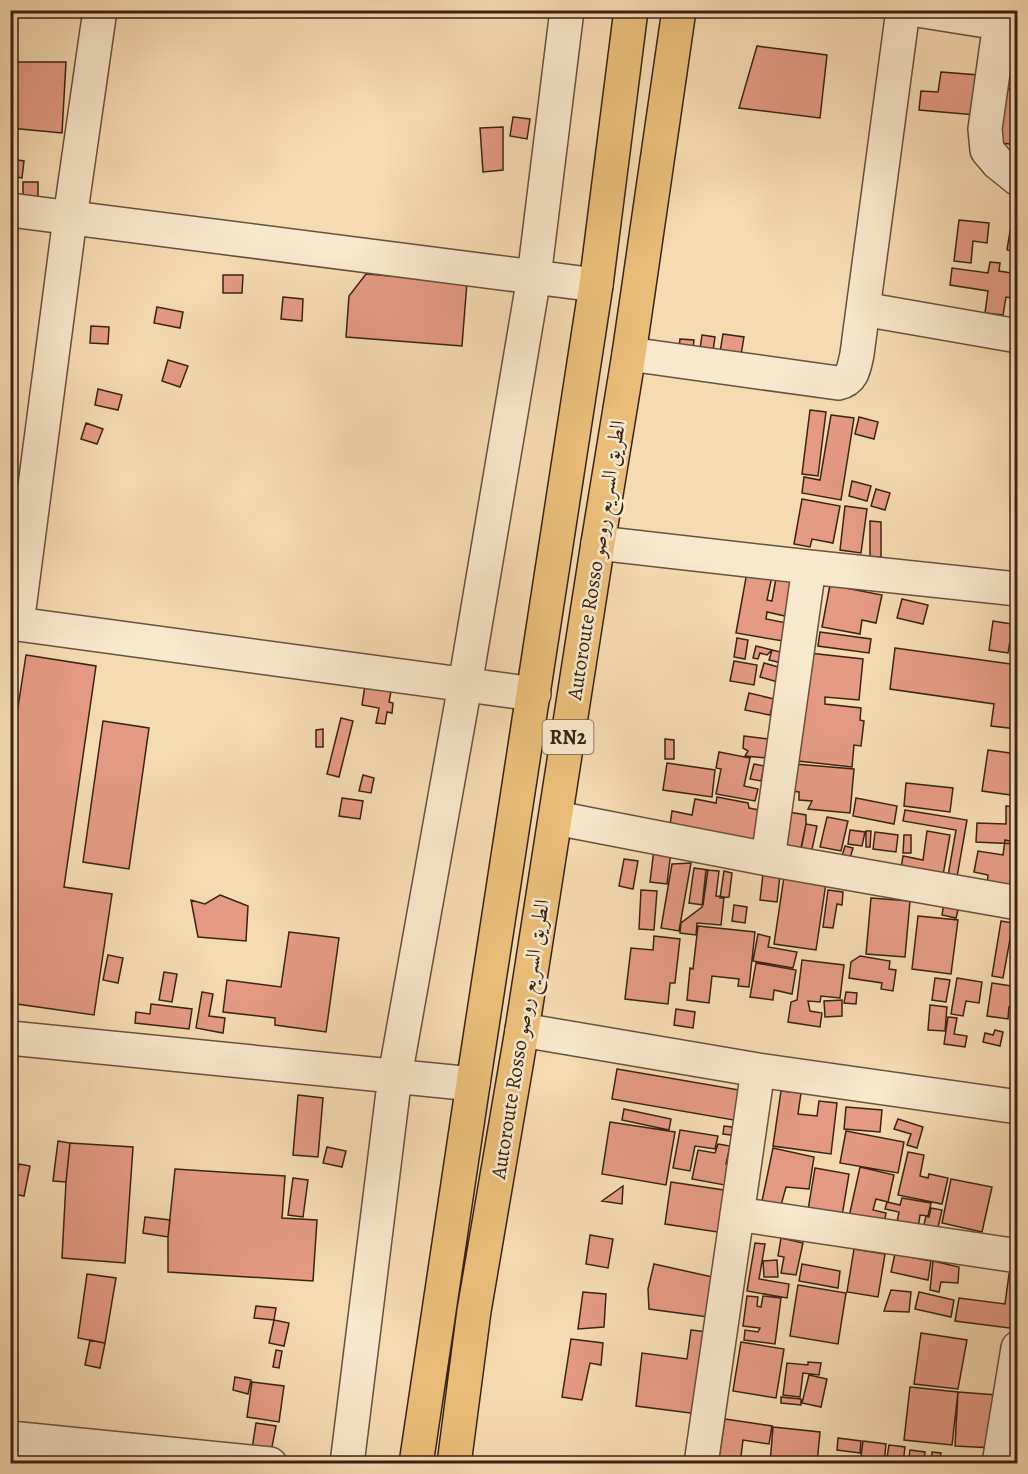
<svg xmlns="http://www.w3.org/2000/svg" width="1028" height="1474" font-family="Alegreya,Amiri,serif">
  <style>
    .building { fill: #e59a84; stroke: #3a2315; stroke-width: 1.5 }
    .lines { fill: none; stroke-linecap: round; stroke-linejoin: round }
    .minor-casing { stroke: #69513c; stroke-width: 36 }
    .highway-casing { stroke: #3a2315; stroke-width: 36 }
    .minor { stroke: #f8e8cd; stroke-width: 33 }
    .highway { stroke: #eabe79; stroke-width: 33 }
    .labels { text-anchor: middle; stroke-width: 5; stroke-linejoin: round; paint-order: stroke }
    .shield { fill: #f8e8cd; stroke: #735e4c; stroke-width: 1.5 }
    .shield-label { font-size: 20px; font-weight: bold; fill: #3a2315 }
    .street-label { font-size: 21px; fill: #3a2315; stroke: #f8e8cd }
  </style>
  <rect width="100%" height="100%" fill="#f5dbb2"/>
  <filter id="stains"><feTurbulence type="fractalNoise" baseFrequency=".00333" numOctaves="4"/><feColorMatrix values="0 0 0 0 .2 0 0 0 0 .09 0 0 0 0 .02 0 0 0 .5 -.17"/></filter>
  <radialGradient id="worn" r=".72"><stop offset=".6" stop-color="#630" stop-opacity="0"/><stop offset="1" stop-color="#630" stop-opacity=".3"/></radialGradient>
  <path class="building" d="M757,46L827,55L820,118L739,108Z
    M10,62H66L62,133L10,128Z
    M941,72L979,75L976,115L919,110L921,91L938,92Z
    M1001,88L1018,90V145L993,142Z
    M513,117L530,119L527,139L510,136Z
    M503,127V170L483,172L480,128Z
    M10,159L24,161L22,178L10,176Z
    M23,182H38V202H23Z
    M959,220L989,223L987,243L973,241L971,263L954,261Z
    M1010,231L1018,232V252L1007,250Z
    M990,262L1000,263L999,271L1018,274V299L1006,297L1003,315L985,313L988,291L950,285L952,268L988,273Z
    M366,274L467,282L462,346L346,337L349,296Z
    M223,275H243L242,293H223Z
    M283,297L303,299L302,321L281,319Z
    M157,307L183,312L180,328L154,323Z
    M91,326L109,327L108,344L90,343Z
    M723,334L744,337L740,361L719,358Z
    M702,335L715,337L713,351L700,349Z
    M680,339L694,340L693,349L679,348Z
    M168,360L188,366L180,387L162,381Z
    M98,389L122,395L118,410L95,405Z
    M810,410L826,412L818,476L802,474Z
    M831,415L854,418L841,500L802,493L804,477L820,480Z
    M859,417L878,422L874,439L855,434Z
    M86,423L103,429L97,444L81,439Z
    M852,481L871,486L867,501L849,496Z
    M876,489L890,493L885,510L871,506Z
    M802,499L840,506L833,543L812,539L810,547L794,544Z
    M845,506L867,509L861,553L840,550Z
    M870,521L881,522V557H870Z
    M747,572L772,576L767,600L772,601L776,578L797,582L787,604L785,616L767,612L766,619L792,624L789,642L736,633Z
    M830,585L882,595L876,623L862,620L860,634L822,627Z
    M902,599L928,605L923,624L897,618Z
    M993,621L1018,625V642L1010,641L1008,653L989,650Z
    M820,632L871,639L869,653L818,646Z
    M737,638L748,640L745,659L734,657Z
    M756,646L772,650L767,655L760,653L758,659L753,658Z
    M895,648L1018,665V688L1015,707L1018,708V729L991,726L994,704L890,689Z
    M772,650L785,653L782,663L769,660Z
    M809,653L863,659L859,700L825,697V704L861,708L860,720L864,721L861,746L854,745L852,767L798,761Z
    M26,655L96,666L64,887L112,894L94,1015L10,1003V759Z
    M734,661L757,665L754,685L730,681Z
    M764,663L782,668L778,682L760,677Z
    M366,679L388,682L387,691H391L389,702L393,703L392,713L387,712L385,724L376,723L379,708L362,705Z
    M749,693L774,699L770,715L745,710Z
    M341,718L353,721L339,777L327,774Z
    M103,721L149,728L129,869L83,862Z
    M323,729V747H316V730Z
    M744,736L769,739L767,758L745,756L748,751L743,748Z
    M665,739L674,740V759H665Z
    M988,750L1018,754V796L982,791Z
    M719,752L750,758L744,786L758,789L755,801L716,794L721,769L716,768Z
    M667,763L715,770L712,797L663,790Z
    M754,764L764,766L761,781L750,779Z
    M795,764L854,769L850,813L808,809L812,801L799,800V792L793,791Z
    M363,775L374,778L371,793L359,791Z
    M906,783L953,788L950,812L904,806Z
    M717,797L748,803L749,808L769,812L763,848L669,832L672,811L692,815L695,799L716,803Z
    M342,798L363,801L360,819L339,816Z
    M856,798L897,806L894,824L853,816Z
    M1006,806L1018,807V844L976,842L977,823L1006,824Z
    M905,810L967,820L957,877L948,876L956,830L903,821Z
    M789,812L806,815V824L800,855L783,852Z
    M827,817L848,821L841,851L820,847Z
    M806,824L817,826L811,854L799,857Z
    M850,830L865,832L862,846L848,844Z
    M866,831H871L870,847H866Z
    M927,831L950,835L942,881L900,875L903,856L923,860Z
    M875,832L898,835L896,852L873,849Z
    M904,835H911V853H903Z
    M1005,840L1018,843L1017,891L987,885L988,875L974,872L978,851L1003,855Z
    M845,846L853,848L848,865L840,863Z
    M654,849L671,851L667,884L650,882Z
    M624,859L638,861L633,889L619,886Z
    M691,863L679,931L661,928L672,864Z
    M694,868L708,870L703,905L689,903Z
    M706,870L719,871L716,896L724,897L721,925L697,923L696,935L680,933L681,923L702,907Z
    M724,871L732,873L729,897L720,898Z
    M763,874L780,875L777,902L760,900Z
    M784,877L826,883L816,950L774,944Z
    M641,890L657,891L654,930L639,929Z
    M828,890L843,892L842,905L837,904L833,928L823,927Z
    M220,895L248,906L246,941L198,937L191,900L205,904Z
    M871,898L910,901L905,957L866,954Z
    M944,903L959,906L956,918L942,915Z
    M734,905L747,907L745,923L732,921Z
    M918,916L958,920L951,974L912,969Z
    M1001,921L1013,923L1003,978L992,976Z
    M698,926L755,932L749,987L738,986L739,979L712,976L709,1003L687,1000L690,968L693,969Z
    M1018,928V985L1012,984Z
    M289,932L339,938L326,1032L275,1025V1018L223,1012L227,980L281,987Z
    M758,934L770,937L768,947L797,952L793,968L753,961Z
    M654,936L680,939L675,983H670L668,1004L625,999L631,948L653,950Z
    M108,955L123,958L118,983L103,980Z
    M860,956L890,961L889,969L896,970L893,991L881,989L882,983L849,978L851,962Z
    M802,960L844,965L840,998L821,996L820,1002L808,1001L810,1011L822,1013L820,1027L788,1022L791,1002L797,1000Z
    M756,963L796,970L792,994L774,990L773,1000L750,997Z
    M164,972L177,974L172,1002L159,1000Z
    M935,978L950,980L946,1002L932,1000Z
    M957,978L982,982L979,1003L966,1001L963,1016L951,1014Z
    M992,983L1018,987V1008L1009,1007L1008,1019L987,1016Z
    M202,992L213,994L209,1016L225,1018L223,1033L196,1028Z
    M846,992L857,993L856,1004L844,1003Z
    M842,1000V1016L825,1017L824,1001Z
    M151,1004L192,1009L189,1029L135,1023L136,1012L150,1014Z
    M930,1005L947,1007L945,1031L928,1030Z
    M676,1009L695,1012L693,1028L674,1025Z
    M948,1017L957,1018L954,1034L967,1036L965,1047L944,1044Z
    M995,1030L1003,1032L1000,1046L983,1042L985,1033L993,1035Z
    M617,1069L751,1092L745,1122L612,1099Z
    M781,1091L801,1093L798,1114L817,1116L819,1101L837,1103L831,1154L773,1146Z
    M298,1095L323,1098L318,1157L293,1155Z
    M846,1107L882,1110L880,1132L844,1129Z
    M624,1109L671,1119L669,1130L622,1120Z
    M898,1119L923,1127L917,1148L907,1145L911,1134L894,1129Z
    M610,1122L675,1132L666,1185L602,1174Z
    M724,1126L740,1128L739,1136L723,1134Z
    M680,1130L718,1136L715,1149L695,1146L690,1171L673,1168Z
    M846,1131L904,1142L898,1173L840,1163Z
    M58,1141L70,1143L66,1182L53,1181Z
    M70,1143L133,1147L125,1263L62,1258L66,1182Z
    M718,1144L730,1146L726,1164L735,1165L730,1186L692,1179L698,1150L715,1153Z
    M327,1147L346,1151L342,1167L323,1163Z
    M773,1148L814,1157L809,1189L786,1187L780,1209L761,1206Z
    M908,1152L924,1155L920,1176L928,1178L929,1174L948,1178L942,1204L898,1195Z
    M19,1164L30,1166L24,1196L14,1194Z
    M860,1167L894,1175L888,1202L876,1199L873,1210L886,1213L884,1224L849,1217Z
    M815,1168L849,1174L841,1222L807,1216Z
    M175,1169L285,1176L282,1218L317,1220L313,1281L168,1272V1237Z
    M293,1178L308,1180L303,1217L288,1215Z
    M951,1179L992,1187L982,1232L942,1223Z
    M671,1182L730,1191L724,1233L665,1224Z
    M623,1186L622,1204L602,1201Z
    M902,1198L931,1203L928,1216L920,1215L917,1236L895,1232L899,1212L885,1209L887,1202L900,1205Z
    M931,1208L942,1210L936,1236L922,1233L926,1216L929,1217Z
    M145,1217L170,1220L168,1237L143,1233Z
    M590,1235L613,1239L608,1268L586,1264Z
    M781,1238L803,1243L796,1275L781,1273L784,1257L778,1256Z
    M755,1243L765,1244L759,1279L789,1284L787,1298L747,1291Z
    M854,1249L885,1254L878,1297L847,1292Z
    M895,1254L931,1261L928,1280L891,1272Z
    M777,1260L778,1277H764L763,1261Z
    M933,1261L959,1267L958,1283L941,1282L939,1292L930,1290Z
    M654,1264L726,1280L708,1317L649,1309L648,1289Z
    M802,1264L840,1271L838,1288L799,1281Z
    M87,1274L116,1278L105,1343L78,1338Z
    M1009,1274L1018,1275L1017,1329L955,1321L959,1298L1005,1304Z
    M798,1285L846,1293L838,1344L790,1336Z
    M891,1290L911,1292L909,1312L884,1311Z
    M583,1292L606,1294L604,1327L578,1329Z
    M919,1292L954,1300L951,1317L915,1309Z
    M747,1296L758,1297L757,1306L761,1307L763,1296L781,1298L775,1344L744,1340L745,1330L758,1332L760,1328L743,1326Z
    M256,1306L276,1308L274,1320L254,1318Z
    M274,1320L289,1323L284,1346L269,1343Z
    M691,1330L716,1333L706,1415L636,1406L642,1353L687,1359Z
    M921,1333L967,1340L958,1389L914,1384Z
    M571,1339L603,1343L601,1365L590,1363L582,1400L562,1397Z
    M90,1340L105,1343L100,1368L85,1365Z
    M741,1342L784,1349L776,1398L733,1391Z
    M276,1350L282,1351L279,1368L273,1367Z
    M808,1362L821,1363L819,1375L803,1373L800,1397L783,1395L787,1363L808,1365Z
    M809,1375L827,1379L821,1407L802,1403Z
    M235,1377L251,1380L248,1394L233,1390Z
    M252,1382L284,1386L279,1422L247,1417Z
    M910,1387L958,1392L952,1445L904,1440Z
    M958,1392L997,1395L994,1448L955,1446Z
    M781,1397L801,1399V1405L781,1403Z
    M725,1419L772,1426L769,1444L743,1440L740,1464H718Z
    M256,1423L276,1426L271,1452L252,1449Z
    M773,1427L820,1432L817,1464L770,1463Z
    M838,1438L861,1441L860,1453L837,1450Z
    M863,1441L886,1444L884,1464H860Z
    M889,1445L905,1447L903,1464H886Z
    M910,1450L925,1452L923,1464H908Z
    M17,1452L31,1455L29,1464H14Z
    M932,1452L941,1453L939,1464H931Z"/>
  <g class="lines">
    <g class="minor-casing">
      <path id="minor" d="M917,10L1018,26
        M1000,23L985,129L987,150L998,163L1018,179
        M10,210L596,285
        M863,309L1018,336
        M629,354L838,383C853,380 854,368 857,354L903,10
        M598,543L809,567L768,859
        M809,567L1018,589
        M10,623L534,694
        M17,624L70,218L100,10
        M556,818L768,859L1018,903
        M522,1030L758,1070L1018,1107
        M10,1038L473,1084
        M737,1214L1018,1256
        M10,1438L270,1464
        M347,1464L395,1076L465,685L534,277L567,10
        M701,1464L758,1070
        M999,1464L1018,1348"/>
    </g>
    <g class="highway-casing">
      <path id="highway" d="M416,1464L473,1084L596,285L631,10
        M454,1464L474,1311L522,1030L598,543L629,354L679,10"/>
    </g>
    <use href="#minor" class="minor"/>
    <use href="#highway" class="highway"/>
  </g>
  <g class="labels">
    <rect class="shield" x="542.5" y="720" width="51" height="34" rx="4.5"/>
    <g class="shield-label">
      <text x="568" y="744">RN2</text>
    </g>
    <g class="street-label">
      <text transform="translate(596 560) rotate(-81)" y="7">Autoroute Rosso الطريق السريع روصو</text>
      <text transform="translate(520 1039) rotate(-81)" y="7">Autoroute Rosso الطريق السريع روصو</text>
    </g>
  </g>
  <rect width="1028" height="1474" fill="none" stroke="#f5dbb2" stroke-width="36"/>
  <rect x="12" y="12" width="1004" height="1450" fill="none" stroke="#3a2315" stroke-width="3"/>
  <rect x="18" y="18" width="992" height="1438" fill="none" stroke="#3a2315" stroke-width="1.5"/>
  <rect width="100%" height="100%" filter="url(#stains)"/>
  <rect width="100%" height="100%" fill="url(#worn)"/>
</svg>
